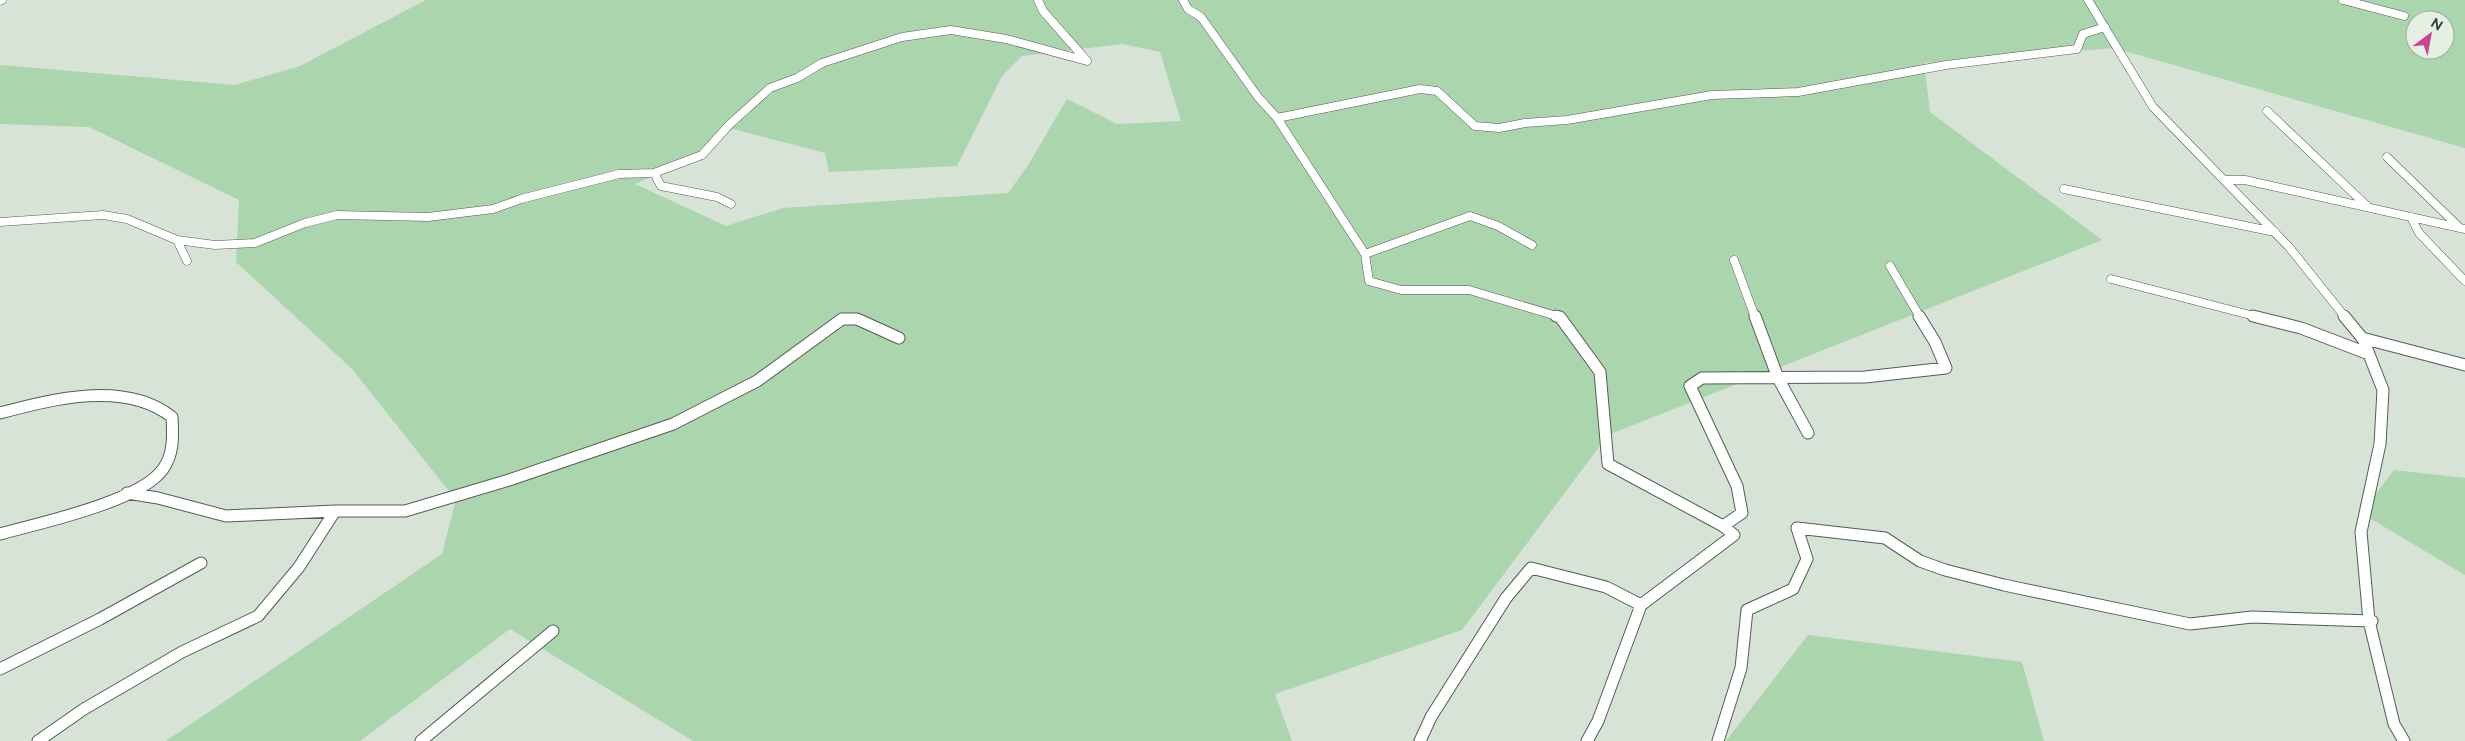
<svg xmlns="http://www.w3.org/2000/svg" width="2465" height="741" font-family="Raleway,sans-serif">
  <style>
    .green { fill: #abd5ad; fill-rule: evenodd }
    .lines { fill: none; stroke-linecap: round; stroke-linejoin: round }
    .street-far1-casing { stroke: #525d52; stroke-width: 9 }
    .street-casing { stroke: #525d52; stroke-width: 13 }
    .street-far1 { stroke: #fff; stroke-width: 8 }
    .street { stroke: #fff; stroke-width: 11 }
  </style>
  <rect width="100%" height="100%" fill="#d6e3d6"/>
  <path class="green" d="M426,0H2465V148L2114,48L1924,63L1930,112L2102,240L1608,435L1462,630L1275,694L1292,741H693L510,629L360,741H166L442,554L456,500L352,369L236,262L239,200L89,127L0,124V65L235,85L300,66ZM2415,20H2445V50H2415ZM1123,44L1160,52L1181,121L1117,124L1067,99L1027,167L1008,193L783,208L726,226L635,184L702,155L733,129L825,153L829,172L957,166L1002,76L1022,56Z
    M2394,470L2465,478V575L2361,513Z
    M1808,635L2022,662L2044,741H1726Z"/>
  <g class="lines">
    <g class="street-far1-casing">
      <path id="street-far1" d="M1183,0L1188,9L1201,17L1258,97L1277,118L1365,254L1369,281L1401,290H1469L1560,317
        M2088,0L2153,107L2289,247L2345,317
        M2343,0L2404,16
        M0,1L2,0
        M2267,111L2368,207
        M1277,118L1420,89L1437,91L1475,126L1499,128L1525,123L1567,120L1712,95L1798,92L1946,65L2077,49L2083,34L2105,27
        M2387,157L2460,228
        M654,173L661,186L717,197L731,204
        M2225,180H2245L2465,229
        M2064,189L2275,232
        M2411,217L2419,233L2465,281
        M0,222L103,215L127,219L177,240L187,261
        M177,240L215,245L255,243L305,223L337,215L428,217L493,209L521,199L619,174L654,173L702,155L729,125L770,88L797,78L822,63L902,37L951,30L1006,39L1087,61L1043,11L1038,0
        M1365,254L1470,216L1498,226L1532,245
        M1734,260L1755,317
        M1890,266L1920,317
        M2111,279L2258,317"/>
    </g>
    <g class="street-casing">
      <path id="street" d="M1556,316L1560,317L1600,372L1608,464L1723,526L1734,535L1641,605L1598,721L1587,741
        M1755,316L1778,378L1808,433
        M2253,316L2301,328L2369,354
        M2344,316L2363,339L2383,390L2380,444L2361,532L2369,621L2394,724L2404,741
        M2362,338L2465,365
        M0,413C53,399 125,380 172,417C173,435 174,454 163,469C140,502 39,523 0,534
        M127,493L158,498L226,516L335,511H405L509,480L673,424L757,381L842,319H857L899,338
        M1723,526L1742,513L1737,486L1690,386L1702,378L1865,377L1946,368L1935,342L1919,316
        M0,669L100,619L201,563
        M38,741L84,709L182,652L258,616L299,567L335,511
        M421,741L553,631
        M1420,741L1431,717L1506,598L1531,568L1606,587L1641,605
        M1718,741L1741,668L1747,610L1793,589L1807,559L1797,528L1885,538L1920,561L1945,570L2004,585L2190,624L2252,617L2372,621"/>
    </g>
    <use href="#street-far1" class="street-far1"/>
    <use href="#street" class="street"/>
  </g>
  <g transform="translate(2430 35) rotate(32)"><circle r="24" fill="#e3f0e3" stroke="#9fa99f"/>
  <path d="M0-4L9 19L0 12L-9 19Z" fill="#c54692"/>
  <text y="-8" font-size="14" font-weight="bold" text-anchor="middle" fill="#383e38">N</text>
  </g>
</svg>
